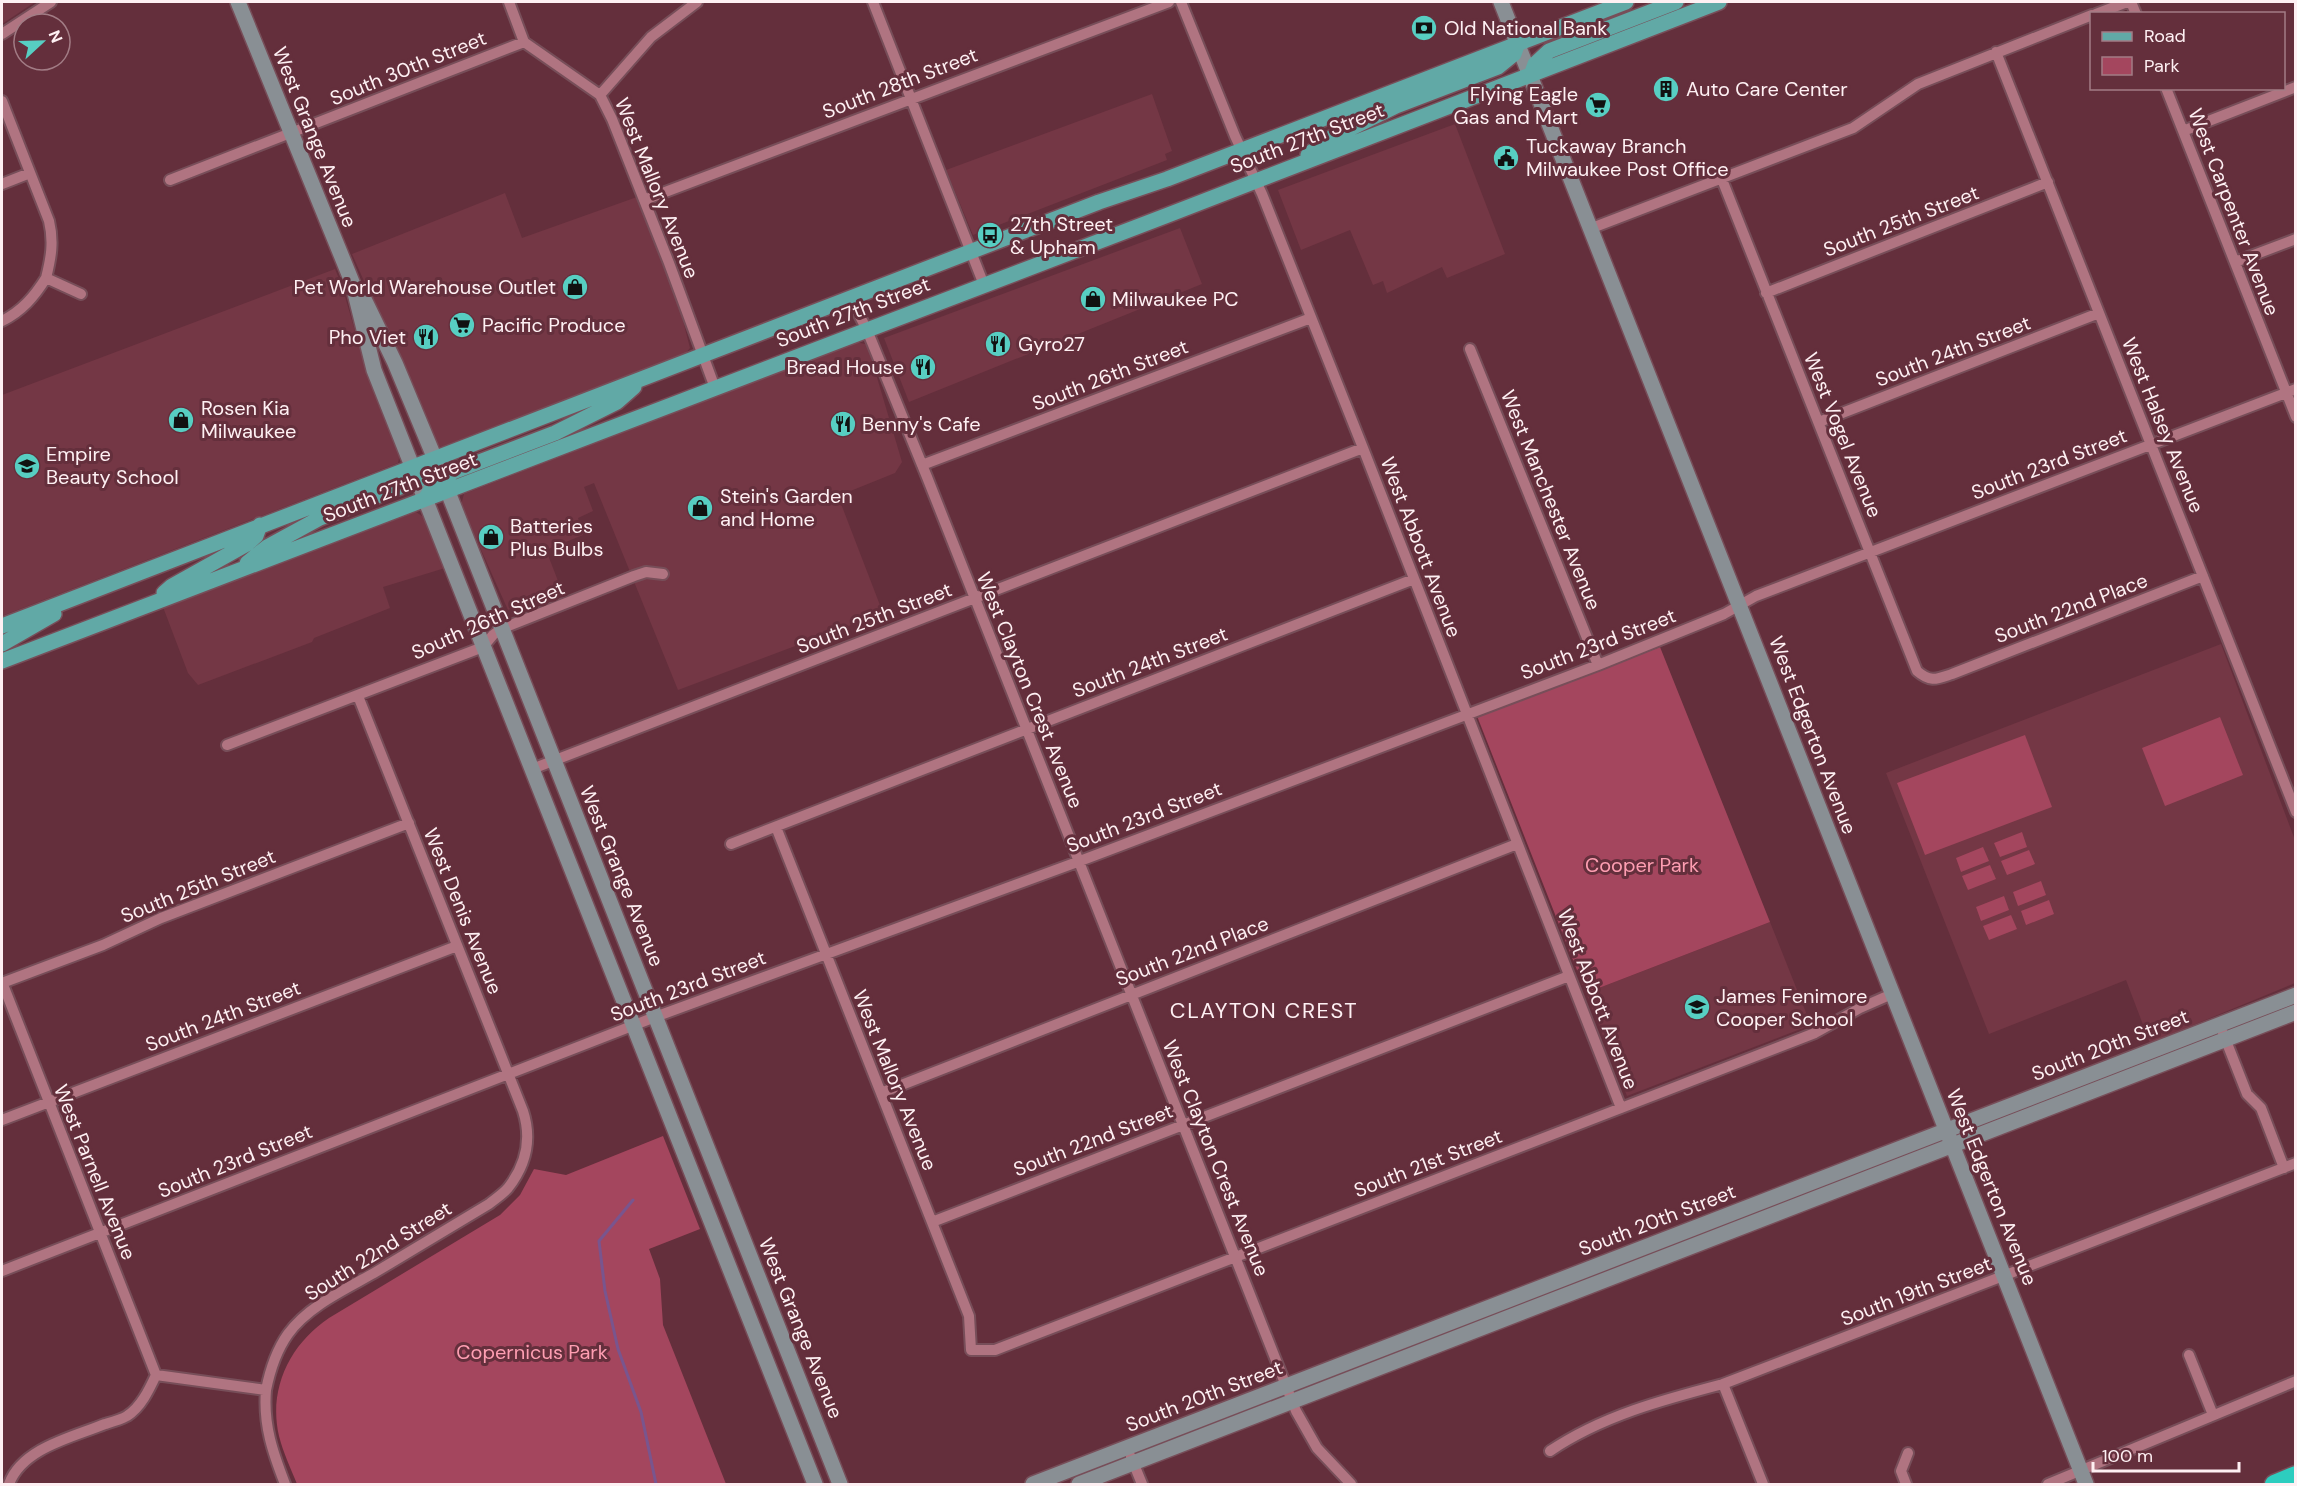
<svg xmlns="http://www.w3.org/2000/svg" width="2297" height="1486" font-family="'DM Sans',sans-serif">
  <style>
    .built { fill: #743745 }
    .green { fill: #a4465e }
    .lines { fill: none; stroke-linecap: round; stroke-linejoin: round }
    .stream { stroke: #79558e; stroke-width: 3 }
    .street-casing { stroke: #774e59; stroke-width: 14 }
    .secondary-casing { stroke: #774e59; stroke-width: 18 }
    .primary-casing { stroke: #774e59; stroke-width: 18 }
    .highway-casing { stroke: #774e59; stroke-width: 21 }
    .street { stroke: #b07481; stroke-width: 10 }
    .secondary { stroke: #898f94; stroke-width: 15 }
    .primary { stroke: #61a9a6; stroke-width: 15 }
    .highway { stroke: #2dcdbf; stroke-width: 18 }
    .labels { text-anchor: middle; stroke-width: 6; stroke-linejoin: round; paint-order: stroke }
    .poi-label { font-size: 20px; fill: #fef0f3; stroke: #642f3c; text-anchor: start }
    .street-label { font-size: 20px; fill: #fef0f3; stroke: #642f3c }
    .park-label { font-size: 20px; fill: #fe9eb2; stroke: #642f3c }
    .quarter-label { font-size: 22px; letter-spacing: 1.5px; fill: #fef0f3; stroke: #642f3c }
  </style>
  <rect width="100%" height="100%" fill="#642f3c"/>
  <path class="built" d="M2,2H35L2,24Z
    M1152,94L1172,151L1165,154L1167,160L973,235L946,170Z
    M1455,124L1505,254L1447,278L1442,267L1387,293L1383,281L1373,285L1350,230L1301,250L1278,190Z
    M505,193L522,238L637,197L677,297L690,348L684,355L441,447L437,446L352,254Z
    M1180,228L1202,284L909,402L884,338Z
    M335,269L342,286L364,362L400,453L398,463L2,616V395Z
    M856,342L865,344L868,347L902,462L895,473L838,496L883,613L678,690L594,483L584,487L593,511L578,518L583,535L546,550L560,586L552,592L508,610L461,505L464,494Z
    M416,512L425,518L445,568L383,587L390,608L314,638L312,642L198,685L188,673L163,607Z
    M2221,644L2295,840V983L2150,1043L2126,980L1989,1034L1886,773Z
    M1770,922L1811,1025L1627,1096L1586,993Z"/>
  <path class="green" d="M1660,647L1770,922L1586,993L1477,716Z
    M2220,717L2243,775L2165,806L2142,748Z
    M2025,735L2052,807L1925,855L1897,783Z
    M2022,832L2027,847L2000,857L1994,843Z
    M1983,847L1989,861L1961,872L1956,858Z
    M2029,850L2035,864L2007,875L2001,861Z
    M1990,865L1996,879L1968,890L1962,876Z
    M2041,881L2046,895L2018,906L2013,892Z
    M2004,896L2009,910L1981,921L1976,907Z
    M2049,900L2054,914L2026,925L2021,911Z
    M2011,915L2017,929L1989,940L1983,926Z
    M663,1136L700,1229L649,1249L660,1279L663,1325L726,1484H297C291,1469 283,1452 279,1436C268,1389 290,1344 329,1318L500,1215L520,1195L534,1169L566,1175Z"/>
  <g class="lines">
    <path class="stream" d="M633,1200L599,1241L605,1291L618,1349L641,1412L656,1484"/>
    <g class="street-casing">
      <path id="street" d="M509,2L524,42L600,95L612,119L669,263L715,388
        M873,2L984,285
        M1181,2L1235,136L1262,194L1363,448L1621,1108
        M2131,2L2136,14
        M2096,14L2127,2
        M2,34L51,2
        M1996,52L2296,812
        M2166,88L2296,417
        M600,95L651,37L697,2
        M2,101L49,221C54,242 51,258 46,278L81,294
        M2183,131L2296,87
        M1721,177L1917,671C1931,683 1937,679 1952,674L2203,576
        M170,180L524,42
        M2,184L30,173
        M644,200L1169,2
        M1592,228L1853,128L1918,84L2092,15
        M2235,262L2296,239
        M1766,293L2048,182
        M851,299L867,330L927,477L1296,1411L1317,1448L1351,1484
        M2,321C22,311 34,297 46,278
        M1470,349L1598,665
        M1819,422L2099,313
        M922,465L1311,318
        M227,745L483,647L493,635L501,629L634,576L646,572L663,574
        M532,769L1363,448
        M776,827L969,1316L971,1350H995L1815,1033L1860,1008L1892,994
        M731,844L1414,579
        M2,982L156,1375
        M2,983L103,945L161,918L409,823
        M2223,1033L2247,1094L2261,1108L2284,1168
        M881,1093L1517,844
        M2,1120L457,946
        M932,1222L1569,976
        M2,1271L655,1017L1080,861L1598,665L1724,614L1756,596L2296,389
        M2189,1355L2213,1415
        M1723,1384L1763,1484
        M266,1390C263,1425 273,1453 285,1484
        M1550,1451C1602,1416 1662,1400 1723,1384L2296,1163
        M1131,1457L1142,1484
        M9,1484C22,1448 73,1437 105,1424C112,1422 120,1420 127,1416C141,1407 149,1390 156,1375L266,1390C270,1370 276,1351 288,1334C308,1306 346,1289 374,1273C413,1250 451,1227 489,1204C495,1199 503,1194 508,1188C526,1165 532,1139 523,1111L358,696
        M1906,1484L1901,1471L1908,1453
        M2048,1484L2296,1381"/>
    </g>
    <g class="secondary-casing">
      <path id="secondary" d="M238,2L348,272L354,287L365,301L395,363L435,459L840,1484
        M1501,2L2086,1484
        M355,293L374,370L815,1484
        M1033,1484L2296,995
        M1079,1484L2296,1012"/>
    </g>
    <g class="primary-casing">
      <path id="primary" d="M1531,75L1535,64L1549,51L1676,2
        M1308,155L1327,140L1396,106L1498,67L1514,54L1518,43
        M425,499L433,487L453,472L555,433L617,402L634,387
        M247,563L267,547L320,518L418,480L434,460
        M164,593L172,586L247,544L256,536L260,525
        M2,626L1099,202L1167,179L1626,2
        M2,644L54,614
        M2,661L1168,215L1719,2"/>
    </g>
    <g class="highway-casing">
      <path id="highway" d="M2274,1484L2296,1475"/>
    </g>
    <use href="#street" class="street"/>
    <use href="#secondary" class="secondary"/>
    <use href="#primary" class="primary"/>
    <use href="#highway" class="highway"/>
  </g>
  <defs>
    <g id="bank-disc" transform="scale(1.35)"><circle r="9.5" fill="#57cec2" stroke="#642f3c"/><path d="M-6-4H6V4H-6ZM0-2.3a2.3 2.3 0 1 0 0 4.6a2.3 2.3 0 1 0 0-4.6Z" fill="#111"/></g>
    <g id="building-disc" transform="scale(1.35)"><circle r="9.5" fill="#57cec2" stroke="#642f3c"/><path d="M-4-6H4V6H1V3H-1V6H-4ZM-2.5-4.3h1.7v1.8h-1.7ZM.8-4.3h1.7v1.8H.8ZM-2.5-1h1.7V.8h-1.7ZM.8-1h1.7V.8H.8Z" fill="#111"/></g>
    <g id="supermarket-disc" transform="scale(1.35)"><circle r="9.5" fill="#57cec2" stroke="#642f3c"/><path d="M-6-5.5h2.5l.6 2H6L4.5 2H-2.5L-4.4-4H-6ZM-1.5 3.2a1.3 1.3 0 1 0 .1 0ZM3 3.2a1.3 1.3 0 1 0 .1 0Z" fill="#111"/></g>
    <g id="civic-disc" transform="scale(1.35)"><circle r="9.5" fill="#57cec2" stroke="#642f3c"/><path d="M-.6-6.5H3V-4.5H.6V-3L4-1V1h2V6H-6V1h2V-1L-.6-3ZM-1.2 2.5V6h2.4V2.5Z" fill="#111"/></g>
    <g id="bus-disc" transform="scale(1.35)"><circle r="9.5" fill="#57cec2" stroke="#642f3c"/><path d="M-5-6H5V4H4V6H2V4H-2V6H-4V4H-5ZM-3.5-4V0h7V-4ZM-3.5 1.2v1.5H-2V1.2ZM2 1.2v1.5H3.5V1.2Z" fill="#111"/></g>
    <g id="shop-disc" transform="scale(1.35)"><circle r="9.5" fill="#57cec2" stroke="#642f3c"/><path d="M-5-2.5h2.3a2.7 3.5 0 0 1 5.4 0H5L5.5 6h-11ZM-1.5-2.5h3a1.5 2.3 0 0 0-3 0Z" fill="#111"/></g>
    <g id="restaurant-disc" transform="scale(1.35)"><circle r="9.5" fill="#57cec2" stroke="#642f3c"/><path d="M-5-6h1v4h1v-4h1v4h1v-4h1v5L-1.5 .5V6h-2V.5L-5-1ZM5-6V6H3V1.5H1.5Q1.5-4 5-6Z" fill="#111"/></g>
    <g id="school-disc" transform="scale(1.35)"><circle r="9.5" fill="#57cec2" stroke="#642f3c"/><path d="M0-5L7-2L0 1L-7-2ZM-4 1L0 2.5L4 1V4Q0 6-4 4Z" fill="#111"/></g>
  </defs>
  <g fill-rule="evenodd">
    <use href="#bank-disc" x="1424" y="28"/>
    <use href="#building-disc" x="1666" y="89"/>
    <use href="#supermarket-disc" x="1598" y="105"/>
    <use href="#civic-disc" x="1506" y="158"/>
    <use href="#bus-disc" x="990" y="235"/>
    <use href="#shop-disc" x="575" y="287"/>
    <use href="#shop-disc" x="1093" y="299"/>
    <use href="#supermarket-disc" x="462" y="325"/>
    <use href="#restaurant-disc" x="426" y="337"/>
    <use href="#restaurant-disc" x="998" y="344"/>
    <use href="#restaurant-disc" x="923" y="367"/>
    <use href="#shop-disc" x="181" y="420"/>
    <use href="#restaurant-disc" x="843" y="424"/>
    <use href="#school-disc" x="27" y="466"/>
    <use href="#shop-disc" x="700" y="508"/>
    <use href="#shop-disc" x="491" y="537"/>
    <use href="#school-disc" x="1697" y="1007"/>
  </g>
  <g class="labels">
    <g class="poi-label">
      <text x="1444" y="35">Old National Bank</text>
      <text x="1686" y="96">Auto Care Center</text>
      <text x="1578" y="101" text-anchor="end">Flying Eagle<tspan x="1578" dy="23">Gas and Mart</tspan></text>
      <text x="1526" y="153">Tuckaway Branch<tspan x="1526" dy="23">Milwaukee Post Office</tspan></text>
      <text x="1010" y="231">27th Street<tspan x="1010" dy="23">&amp; Upham</tspan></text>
      <text x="556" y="294" text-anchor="end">Pet World Warehouse Outlet</text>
      <text x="1112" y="306">Milwaukee PC</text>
      <text x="482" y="332">Pacific Produce</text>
      <text x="406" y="344" text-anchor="end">Pho Viet</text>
      <text x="1018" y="351">Gyro27</text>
      <text x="904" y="374" text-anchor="end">Bread House</text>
      <text x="201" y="415">Rosen Kia<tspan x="201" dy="23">Milwaukee</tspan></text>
      <text x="862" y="431">Benny's Cafe</text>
      <text x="46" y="461">Empire<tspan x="46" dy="23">Beauty School</tspan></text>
      <text x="720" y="503">Stein's Garden<tspan x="720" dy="23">and Home</tspan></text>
      <text x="510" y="533">Batteries<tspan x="510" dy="23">Plus Bulbs</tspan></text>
      <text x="1716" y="1003">James Fenimore<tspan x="1716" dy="23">Cooper School</tspan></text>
    </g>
    <g class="street-label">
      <text transform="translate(408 68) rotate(-22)" y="7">South 30th Street</text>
      <text transform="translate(900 83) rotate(-21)" y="7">South 28th Street</text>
      <text transform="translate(315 137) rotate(68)" y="7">West Grange Avenue</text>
      <text transform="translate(1307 138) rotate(-21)" y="7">South 27th Street</text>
      <text transform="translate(657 188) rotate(68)" y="7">West Mallory Avenue</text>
      <text transform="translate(2234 212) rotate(69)" y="7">West Carpenter Avenue</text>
      <text transform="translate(1901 221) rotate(-21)" y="7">South 25th Street</text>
      <text transform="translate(853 312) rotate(-21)" y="7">South 27th Street</text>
      <text transform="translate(1953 351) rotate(-21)" y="7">South 24th Street</text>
      <text transform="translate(1110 375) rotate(-21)" y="7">South 26th Street</text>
      <text transform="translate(2163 425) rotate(68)" y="7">West Halsey Avenue</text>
      <text transform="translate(1843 435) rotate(68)" y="7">West Vogel Avenue</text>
      <text transform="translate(2049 464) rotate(-21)" y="7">South 23rd Street</text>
      <text transform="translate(400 487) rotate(-21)" y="7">South 27th Street</text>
      <text transform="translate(1551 500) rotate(68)" y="7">West Manchester Avenue</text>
      <text transform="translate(1421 547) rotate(69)" y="7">West Abbott Avenue</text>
      <text transform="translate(2071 608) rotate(-21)" y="7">South 22nd Place</text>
      <text transform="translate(874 618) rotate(-21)" y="7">South 25th Street</text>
      <text transform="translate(488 620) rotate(-24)" y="7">South 26th Street</text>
      <text transform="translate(1598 644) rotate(-21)" y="7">South 23rd Street</text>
      <text transform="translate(1150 662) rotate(-21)" y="7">South 24th Street</text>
      <text transform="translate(1030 690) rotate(68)" y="7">West Clayton Crest Avenue</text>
      <text transform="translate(1813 735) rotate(69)" y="7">West Edgerton Avenue</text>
      <text transform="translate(1144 817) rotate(-21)" y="7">South 23rd Street</text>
      <text transform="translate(622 876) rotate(68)" y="7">West Grange Avenue</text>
      <text transform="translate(198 886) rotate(-22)" y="7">South 25th Street</text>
      <text transform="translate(463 911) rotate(68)" y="7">West Denis Avenue</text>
      <text transform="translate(1192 951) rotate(-21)" y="7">South 22nd Place</text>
      <text transform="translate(688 986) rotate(-21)" y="7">South 23rd Street</text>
      <text transform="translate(1598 999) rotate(69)" y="7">West Abbott Avenue</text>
      <text transform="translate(223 1016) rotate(-21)" y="7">South 24th Street</text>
      <text transform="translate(2110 1045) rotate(-21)" y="7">South 20th Street</text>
      <text transform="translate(895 1080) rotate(68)" y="7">West Mallory Avenue</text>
      <text transform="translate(1093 1140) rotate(-21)" y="7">South 22nd Street</text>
      <text transform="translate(1216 1158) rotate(68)" y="7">West Clayton Crest Avenue</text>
      <text transform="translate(235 1161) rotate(-22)" y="7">South 23rd Street</text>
      <text transform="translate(1428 1163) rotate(-21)" y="7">South 21st Street</text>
      <text transform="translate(95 1172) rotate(68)" y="7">West Parnell Avenue</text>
      <text transform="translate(1992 1187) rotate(68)" y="7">West Edgerton Avenue</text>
      <text transform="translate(1657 1220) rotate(-21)" y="7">South 20th Street</text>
      <text transform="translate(378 1251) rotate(-32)" y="7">South 22nd Street</text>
      <text transform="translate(1916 1291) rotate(-21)" y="7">South 19th Street</text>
      <text transform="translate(801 1328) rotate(68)" y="7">West Grange Avenue</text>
      <text transform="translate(1204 1396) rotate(-21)" y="7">South 20th Street</text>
    </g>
    <g class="park-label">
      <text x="1642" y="872">Cooper Park</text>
      <text x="532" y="1359">Copernicus Park</text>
    </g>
    <g class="quarter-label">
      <text x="1264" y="1018">CLAYTON CREST</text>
    </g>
  </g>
  <rect width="2297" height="1486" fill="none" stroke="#fef0f3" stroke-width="6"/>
  <rect x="2090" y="12" width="195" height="78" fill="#642f3c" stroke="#a27c85" stroke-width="1.5"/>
  <rect x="2102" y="32" width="30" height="9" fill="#61a9a6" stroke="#a27c85" stroke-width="1.5"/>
  <text x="2144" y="42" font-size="18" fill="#fef0f3">Road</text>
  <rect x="2102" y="57" width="30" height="18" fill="#a4465e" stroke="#a27c85" stroke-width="1.5"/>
  <text x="2144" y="72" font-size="18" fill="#fef0f3">Park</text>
  <g transform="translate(42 42) rotate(68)"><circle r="28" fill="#642f3c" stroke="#a27c85" stroke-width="1.5"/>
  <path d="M0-4.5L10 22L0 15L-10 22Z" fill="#57cec2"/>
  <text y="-9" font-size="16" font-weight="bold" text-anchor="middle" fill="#fef0f3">N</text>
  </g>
  <path d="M2093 1462v9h146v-9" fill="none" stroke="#fef0f3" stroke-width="3"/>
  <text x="2102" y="1462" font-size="18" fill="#fef0f3" stroke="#642f3c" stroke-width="4.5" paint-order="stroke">100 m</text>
</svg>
